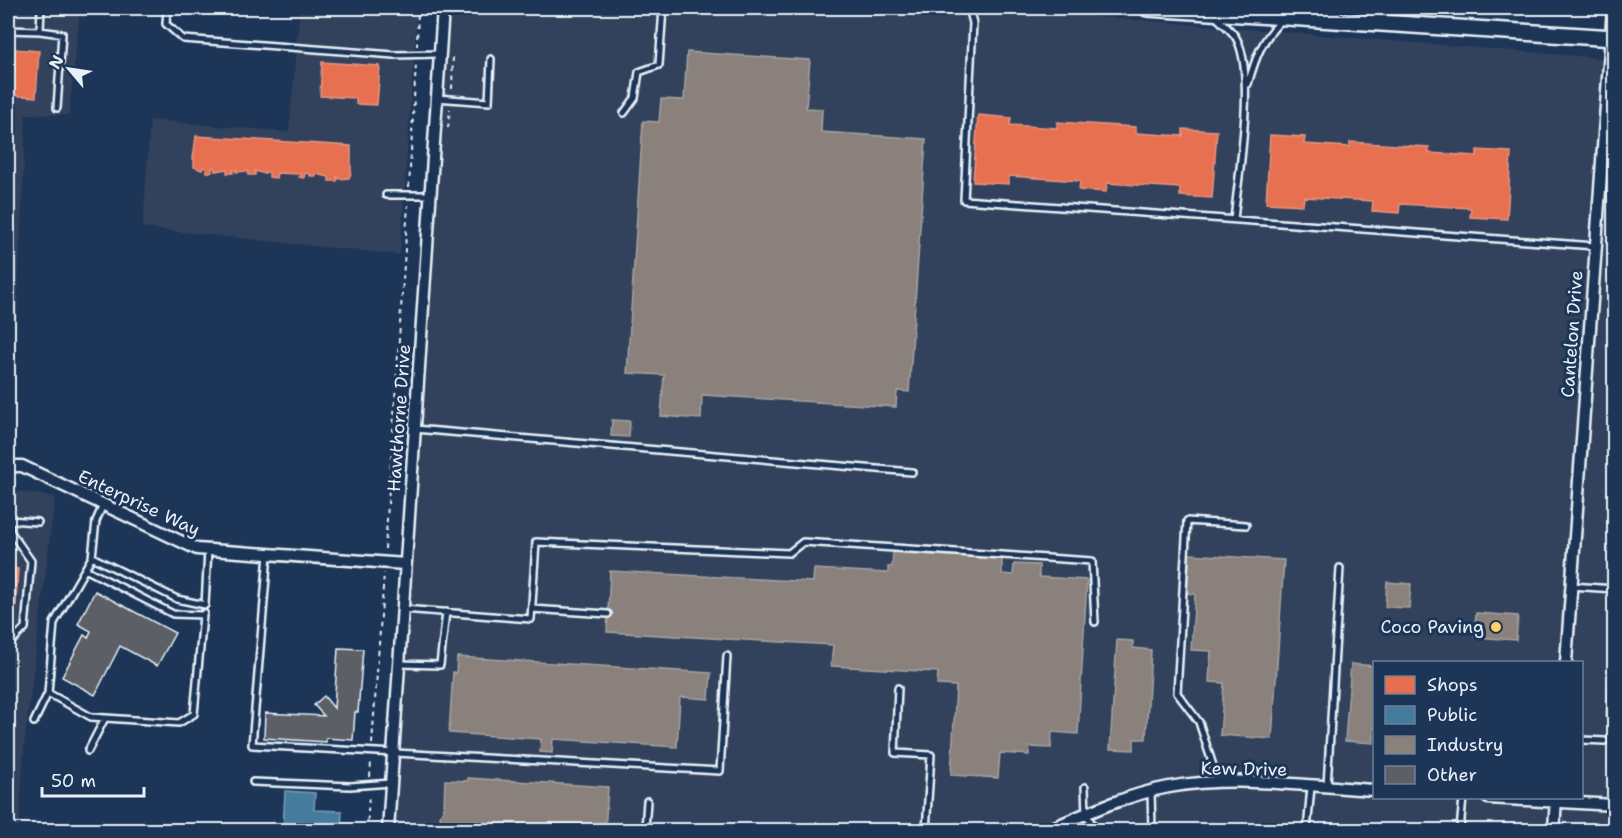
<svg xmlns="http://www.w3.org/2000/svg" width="1622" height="838" font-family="'Shantell Sans',sans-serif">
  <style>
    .built { fill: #30425c; fill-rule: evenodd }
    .shops { fill: #e76f51; stroke: #e79683; stroke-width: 1.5 }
    .public { fill: #457b9d; stroke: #769eb8; stroke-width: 1.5 }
    .industry { fill: #8a817c; stroke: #a6a3a1; stroke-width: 1.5 }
    .building { fill: #5c6066; stroke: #e8f1f8; stroke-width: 1.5 }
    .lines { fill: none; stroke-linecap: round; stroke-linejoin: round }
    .service-casing { stroke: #e8f1f8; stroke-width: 10 }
    .minor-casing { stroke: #e8f1f8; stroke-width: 15 }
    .secondary-casing { stroke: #e8f1f8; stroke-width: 20 }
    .path { stroke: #e8f1f8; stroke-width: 2; stroke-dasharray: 4.5 4.5; stroke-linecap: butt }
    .service { stroke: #1d3557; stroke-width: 5 }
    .minor { stroke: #1d3557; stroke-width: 10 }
    .secondary { stroke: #1d3557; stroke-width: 15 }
    .poi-dot { fill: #ffd166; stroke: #1d3557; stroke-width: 2 }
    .labels { text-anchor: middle; stroke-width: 6; stroke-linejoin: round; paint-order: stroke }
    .street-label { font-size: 18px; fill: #e8f1f8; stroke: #1d3557 }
    .poi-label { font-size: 18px; fill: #e8f1f8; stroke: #1d3557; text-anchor: end }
  </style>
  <rect width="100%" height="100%" fill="#1d3557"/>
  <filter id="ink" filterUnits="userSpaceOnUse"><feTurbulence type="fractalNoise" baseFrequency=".0167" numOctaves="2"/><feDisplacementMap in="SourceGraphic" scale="12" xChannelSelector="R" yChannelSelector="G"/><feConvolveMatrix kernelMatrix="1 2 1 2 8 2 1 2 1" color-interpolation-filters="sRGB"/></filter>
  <g filter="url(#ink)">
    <path class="built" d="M8,8H80L69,115L26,114L11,456H8Z
      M300,8H417L400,255L143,228L150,120L289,132Z
      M443,8H990L1614,59V830H388ZM1374,662H1582V798H1374Z
      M8,490L55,497L24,746L19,830H8Z"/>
    <path class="shops" d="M13,49L39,51L36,97L8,95V54H12Z
      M322,62L380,66L377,105L356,104V98L320,96Z
      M978,115L1011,118L1010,125L1057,128V122L1136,127V133L1183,136V129L1217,131L1212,198L1180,196V188L1107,183L1106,192L1079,190L1080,181L1009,176V184L973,182Z
      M1270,135L1305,137L1304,144L1350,147V142L1429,147V153L1477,156V150L1511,152L1507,219L1470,217L1471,208L1400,204L1399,213L1372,211L1373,201L1304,197L1303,205L1266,203Z
      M196,136L351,146V173L349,178L339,179L337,177V181H329V177L316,174V176H310V174L305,173L304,178L299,177L300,174L277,173L276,178L269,177V172H265V174L255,171V175H248V171L236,172L237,170H233V173H227V169L215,171V168H212V172H206V168L203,167L202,170L194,167V159H193Z
      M8,562L12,563V568L18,569L15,619L8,618Z"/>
    <path class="public" d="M285,791L315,793L314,810L342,811L341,830H283Z"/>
    <path class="industry" d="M687,52L810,60L806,108L822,109L821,132L926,139L909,392L897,391L896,407L702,395L701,419L661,416L664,375L627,373L643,121L659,122L661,99L684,100Z
      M612,420L630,421L629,437L611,436Z
      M893,552L1002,558V574L1013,575L1014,564L1039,565V577L1087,580L1078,734L1052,732L1051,748L1029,747V755L1000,753L998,778L951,775L956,686L937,685L938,672L831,666L833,645L607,632L610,571L813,582L814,569L888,573V567H892Z
      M1189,554L1284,560L1272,739L1220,735L1224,683L1209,682L1211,651L1191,650L1195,594L1187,593Z
      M1387,582L1411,584L1409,608L1385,607Z
      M1613,611H1614V718L1606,717Z
      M1476,613L1518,616L1516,640L1474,637Z
      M1117,640L1133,641V648L1151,650L1146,739H1134V750L1110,749Z
      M457,657L711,673L709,699L680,697L677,747L553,739L552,753L540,752L541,739L449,733L453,672L456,673Z
      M1351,664L1374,666V743L1345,741Z
      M468,778L608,787L605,830H442L440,816L444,807L445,780L468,781Z"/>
    <path class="building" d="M95,591L175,633L157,666L120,646L95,695L62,677L84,635L88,638L91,631L78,624Z
      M338,648L363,649L358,712H355L353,740L326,738V742L264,738L265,713L324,716L314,705L324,696L334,708Z"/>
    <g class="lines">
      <g class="service-casing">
        <path id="service" d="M41,8L40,31L62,34L57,108
          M167,8L166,24L183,39L394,55L439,54
          M969,8L973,23L964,200L1595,246
          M1215,16C1221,22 1230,29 1235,36C1257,70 1238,177 1234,220
          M8,30L40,31
          M1248,84C1256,56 1262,39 1283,19
          M436,98L489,102L491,59
          M624,113L635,98L639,72L659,65L663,8
          M386,195H430
          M415,429L912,472
          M103,505L96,521L92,557L177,599L205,605L208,550
          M8,514L10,531L31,561L25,628L8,645
          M8,520L38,522
          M268,554L252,745L720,771L727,656
          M92,557L85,569L173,614L203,615L204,613
          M85,569L54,623L48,693L91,717L179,723L194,714L203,615
          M1571,586L1614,589
          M403,609L531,619L536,542L789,553L803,542L1092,561L1095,622
          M532,609L608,614
          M399,664L440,665L446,612
          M898,688L895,753L931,755L926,830
          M34,722L48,693
          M1582,740L1605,741
          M88,751L105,718
          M1218,781L1199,722L1177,693L1187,521L1246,525
          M253,782L350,786L391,783
          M1327,786L1340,568
          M1085,787L1086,814L1096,830
          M1151,792L1152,830
          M645,830L647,801
          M1307,830L1311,787
          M1460,830L1463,798"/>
      </g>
      <g class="minor-casing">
        <path id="minor" d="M8,466H22L197,549L405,564
          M1566,662L1613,8
          M1488,798L1614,805
          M388,830L443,8
          M1048,830C1087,813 1126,795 1169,787C1235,775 1307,786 1374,790
          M1554,830L1556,798"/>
      </g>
      <g class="secondary-casing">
        <path id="secondary" d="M1147,8L1614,38"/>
      </g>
      <path class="path" d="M417,46L418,8
        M452,89L453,53
        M448,128L450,109
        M409,187L416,64
        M385,549L408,205
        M372,744L384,573
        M370,777L371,761
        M367,830L369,794"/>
      <use href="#service" class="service"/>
      <use href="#minor" class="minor"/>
      <use href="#secondary" class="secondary"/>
    </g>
  </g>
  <circle class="poi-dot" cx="1496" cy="627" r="6"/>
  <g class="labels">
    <g class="street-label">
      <text transform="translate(1572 334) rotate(-86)" y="6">Cantelon Drive</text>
      <text transform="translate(399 418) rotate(-86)" y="6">Hawthorne Drive</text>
      <text transform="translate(139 503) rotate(25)" y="6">Enterprise Way</text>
      <text transform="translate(1244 769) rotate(1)" y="6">Kew Drive</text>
    </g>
    <g class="poi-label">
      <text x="1484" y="633">Coco Paving</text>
    </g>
  </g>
  <rect width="1622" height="838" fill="none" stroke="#1d3557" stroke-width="30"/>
  <rect x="15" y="15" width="1592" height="808" fill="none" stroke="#e8f1f8" stroke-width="2" filter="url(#ink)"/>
  <rect x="1373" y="661" width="210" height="138" fill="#1d3557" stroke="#6e8097" stroke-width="1.5"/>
  <rect x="1385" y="676" width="30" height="18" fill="#e76f51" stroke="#6e8097" stroke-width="1.5"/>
  <text x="1427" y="691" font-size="18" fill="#e8f1f8">Shops</text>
  <rect x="1385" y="706" width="30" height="18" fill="#457b9d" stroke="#6e8097" stroke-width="1.5"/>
  <text x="1427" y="721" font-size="18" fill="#e8f1f8">Public</text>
  <rect x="1385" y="736" width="30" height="18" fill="#8a817c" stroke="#6e8097" stroke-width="1.5"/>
  <text x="1427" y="751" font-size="18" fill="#e8f1f8">Industry</text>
  <rect x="1385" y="766" width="30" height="18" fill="#5c6066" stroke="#6e8097" stroke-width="1.5"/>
  <text x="1427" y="781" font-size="18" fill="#e8f1f8">Other</text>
  <g transform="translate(69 69) rotate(299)" stroke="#1d3557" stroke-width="4.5" paint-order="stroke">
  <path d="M0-4.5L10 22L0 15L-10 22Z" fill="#e8f1f8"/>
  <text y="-9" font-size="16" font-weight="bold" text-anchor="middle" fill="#e8f1f8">N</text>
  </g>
  <path d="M42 787v9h102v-9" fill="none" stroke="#e8f1f8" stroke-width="3"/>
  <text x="51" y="787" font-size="18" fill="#e8f1f8" stroke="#1d3557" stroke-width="4.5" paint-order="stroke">50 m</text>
</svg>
